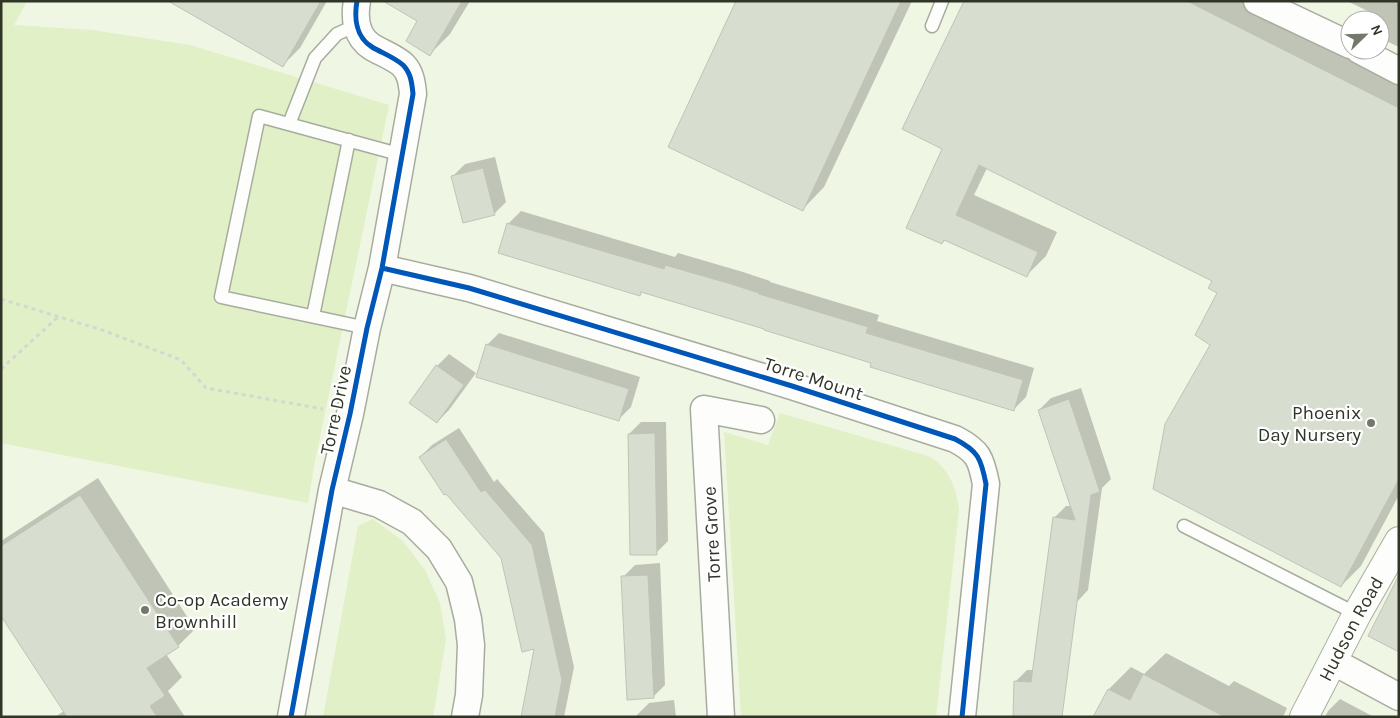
<svg xmlns="http://www.w3.org/2000/svg" width="1400" height="718" font-family="Karla,sans-serif">
  <style>
    .green { fill: #e1f0c7 }
    .shadow { fill: #0003 }
    .building { fill: #d8decf; stroke: #bfc4b6 }
    .lines { fill: none; stroke-linecap: round; stroke-linejoin: round }
    .service-casing { stroke: #a7ac9f; stroke-width: 15 }
    .minor-casing { stroke: #a7ac9f; stroke-width: 29 }
    .tertiary-casing { stroke: #a7ac9f; stroke-width: 30 }
    .path { stroke: #d5d7d1; stroke-width: 3; stroke-dasharray: 4 4; stroke-linecap: butt }
    .service { stroke: #fdfefb; stroke-width: 12 }
    .minor { stroke: #fdfefb; stroke-width: 26 }
    .tertiary { stroke: #fdfefb; stroke-width: 28 }
    .cycleway-casing { stroke: #fff; stroke-width: 8 }
    .cycleway { stroke: #0057b8; stroke-width: 5 }
    .poi-dot { fill: #73796a; stroke: #fff; stroke-width: 2 }
    .labels { text-anchor: middle; stroke-width: 4.5; stroke-linejoin: round; paint-order: stroke }
    .street-label { font-size: 19px; fill: #303528; stroke: #fff }
    .poi-label { font-size: 19px; fill: #303528; stroke: #fff; text-anchor: end }
  </style>
  <rect width="100%" height="100%" fill="#eff6e4"/>
  <path class="green" d="M1,1H27L14,25L92,30L190,45L389,105L314,466L308,503L1,443Z
    M780,413L928,456C948,466 957,488 959,510L936,717H741L724,432L768,445Z
    M373,519L403,541L425,570L440,603L446,639L433,717H323L358,526Z"/>
  <path class="shadow" d="M171,1H327L300,48L282,66Z
    M386,1H470L450,34L430,54L419,20Z
    M738,1H912L824,187L803,209Z
    M966,1H1245L1399,78V495L1361,566L1341,586L1212,344L1219,293L1214,281L987,168L974,195L1057,232L1046,256L1027,275L946,239L942,243L944,148Z
    M1347,1H1399V47L1380,38V20H1369L1372,13Z
    M495,157L506,202L494,214L453,176L465,164Z
    M521,211L675,257L678,253L743,272L770,281V282L879,315L877,321L1034,368L1026,397L1014,409L873,362L643,291L640,294L500,252L509,223Z
    M499,333L640,377L631,407L619,419L487,345Z
    M449,354L476,373L449,410L437,422V366Z
    M1081,388L1111,479L1102,488L1088,590L1076,603L1054,518L1066,506H1072L1039,410L1051,398Z
    M641,422H666L668,541L656,553L629,434Z
    M459,428L494,482L497,479L544,533L574,667L564,717H523L536,647L502,557L420,457L432,445Z
    M98,478L195,629L178,646L166,654L182,677L168,691L185,717H55L64,711L1,614V541Z
    M660,563L665,685L653,697L623,577L635,565Z
    M1166,653L1229,686L1234,681L1287,708L1283,717H1095L1109,689L1131,667L1144,674Z
    M1027,670H1058L1057,717L1015,682Z
    M1340,699L1374,717H1325L1328,711Z
    M674,700L676,717H637V715L649,703Z"/>
  <path class="building" d="M168,1H321L283,67Z
    M383,1H462L430,56L406,41L417,21Z
    M736,1H901L803,211L668,147Z
    M964,1H1187L1399,108V479L1341,587L1153,489L1165,424L1210,345L1195,335L1217,293L1208,288L1212,281L979,165L956,215L1038,252L1027,277L944,240L942,244L906,228L942,149L902,129Z
    M483,168L495,215L463,223L451,176Z
    M507,223L664,269L665,265L731,284L759,293V294L868,327L866,333L1023,380L1014,411L870,367L871,363L764,330V329L641,292L640,296L498,253Z
    M486,344L629,389L619,421L476,377Z
    M436,365L464,385L437,423L409,403Z
    M1069,399L1100,492L1091,495L1062,717H1013L1014,681L1031,682L1053,517L1075,520L1038,410Z
    M655,433L657,555H630L628,434Z
    M446,439L481,492L485,490L532,545L562,680L555,717H521L534,649L522,652L501,558L446,494L444,495L419,457Z
    M80,495L179,647L147,668L165,696L150,706L157,717H67L1,616V546Z
    M648,575L654,698L627,700L621,576Z
    M1399,575V652L1368,636Z
    M1143,674L1225,717H1093L1108,689L1130,700Z"/>
  <g class="lines">
    <g class="service-casing">
      <path id="service" d="M932,26L942,1
        M289,124L315,58L337,34L357,25
        M313,316L349,140
        M367,328L221,297L259,116L402,155
        M1184,526L1357,614"/>
    </g>
    <g class="minor-casing">
      <path id="minor" d="M1257,1L1350,45
        M1359,50L1399,71
        M382,268L469,288L792,386L955,439C978,451 981,458 986,484L962,717
        M332,490L379,504L412,522L439,549L459,582L468,619L471,645L469,695L465,717
        M1334,662L1399,697
        M291,717L332,490L350,414L367,328L382,268L413,94C412,84 411,73 403,65C394,57 382,53 372,47C356,37 354,18 357,1
        M721,717L704,409L761,420"/>
    </g>
    <g class="tertiary-casing">
      <g id="tertiary">
        <path id="s1" d="M1304,717L1357,614L1399,541"/>
      </g>
    </g>
    <path class="path" d="M1,299L102,330L181,360L206,388L323,409
      M1,369L58,317"/>
    <use href="#service" class="service"/>
    <use href="#minor" class="minor"/>
    <use href="#tertiary" class="tertiary"/>
    <g class="cycleway-casing">
      <path id="cycleway" d="M382,268L469,288L792,386L955,439C978,451 981,458 986,484L962,717
        M291,717L332,490L350,414L367,328L382,268L413,94C412,84 411,73 403,65C394,57 382,53 372,47C356,37 354,18 357,1"/>
    </g>
    <use href="#cycleway" class="cycleway"/>
  </g>
  <g class="poi-dot">
    <circle cx="1371" cy="423" r="5"/>
    <circle cx="145" cy="610" r="5"/>
  </g>
  <g class="labels">
    <g class="street-label">
      <text transform="translate(814 378) rotate(18)" y="7">Torre Mount</text>
      <text transform="translate(335 410) rotate(-78)" y="7">Torre Drive</text>
      <text transform="translate(711 534) rotate(-93)" y="7">Torre Grove</text>
      <text dy="7" stroke="none"><textPath href="#s1" startOffset="100">Hudson Road</textPath></text>
    </g>
    <g class="poi-label">
      <text x="1361" y="419">Phoenix<tspan x="1361" dy="22">Day Nursery</tspan></text>
      <text x="155" y="606" text-anchor="start">Co-op Academy<tspan x="155" dy="22">Brownhill</tspan></text>
    </g>
  </g>
  <rect width="1400" height="718" fill="none" stroke="#303528" stroke-width="5"/>
  <g transform="translate(1365 35) rotate(67)"><circle r="24" fill="#ffffff" stroke="#acaea9"/>
  <path d="M0-4L9 19L0 12L-9 19Z" fill="#73796a"/>
  <text y="-8" font-size="14" font-weight="bold" text-anchor="middle" fill="#303528">N</text>
  </g>
</svg>
